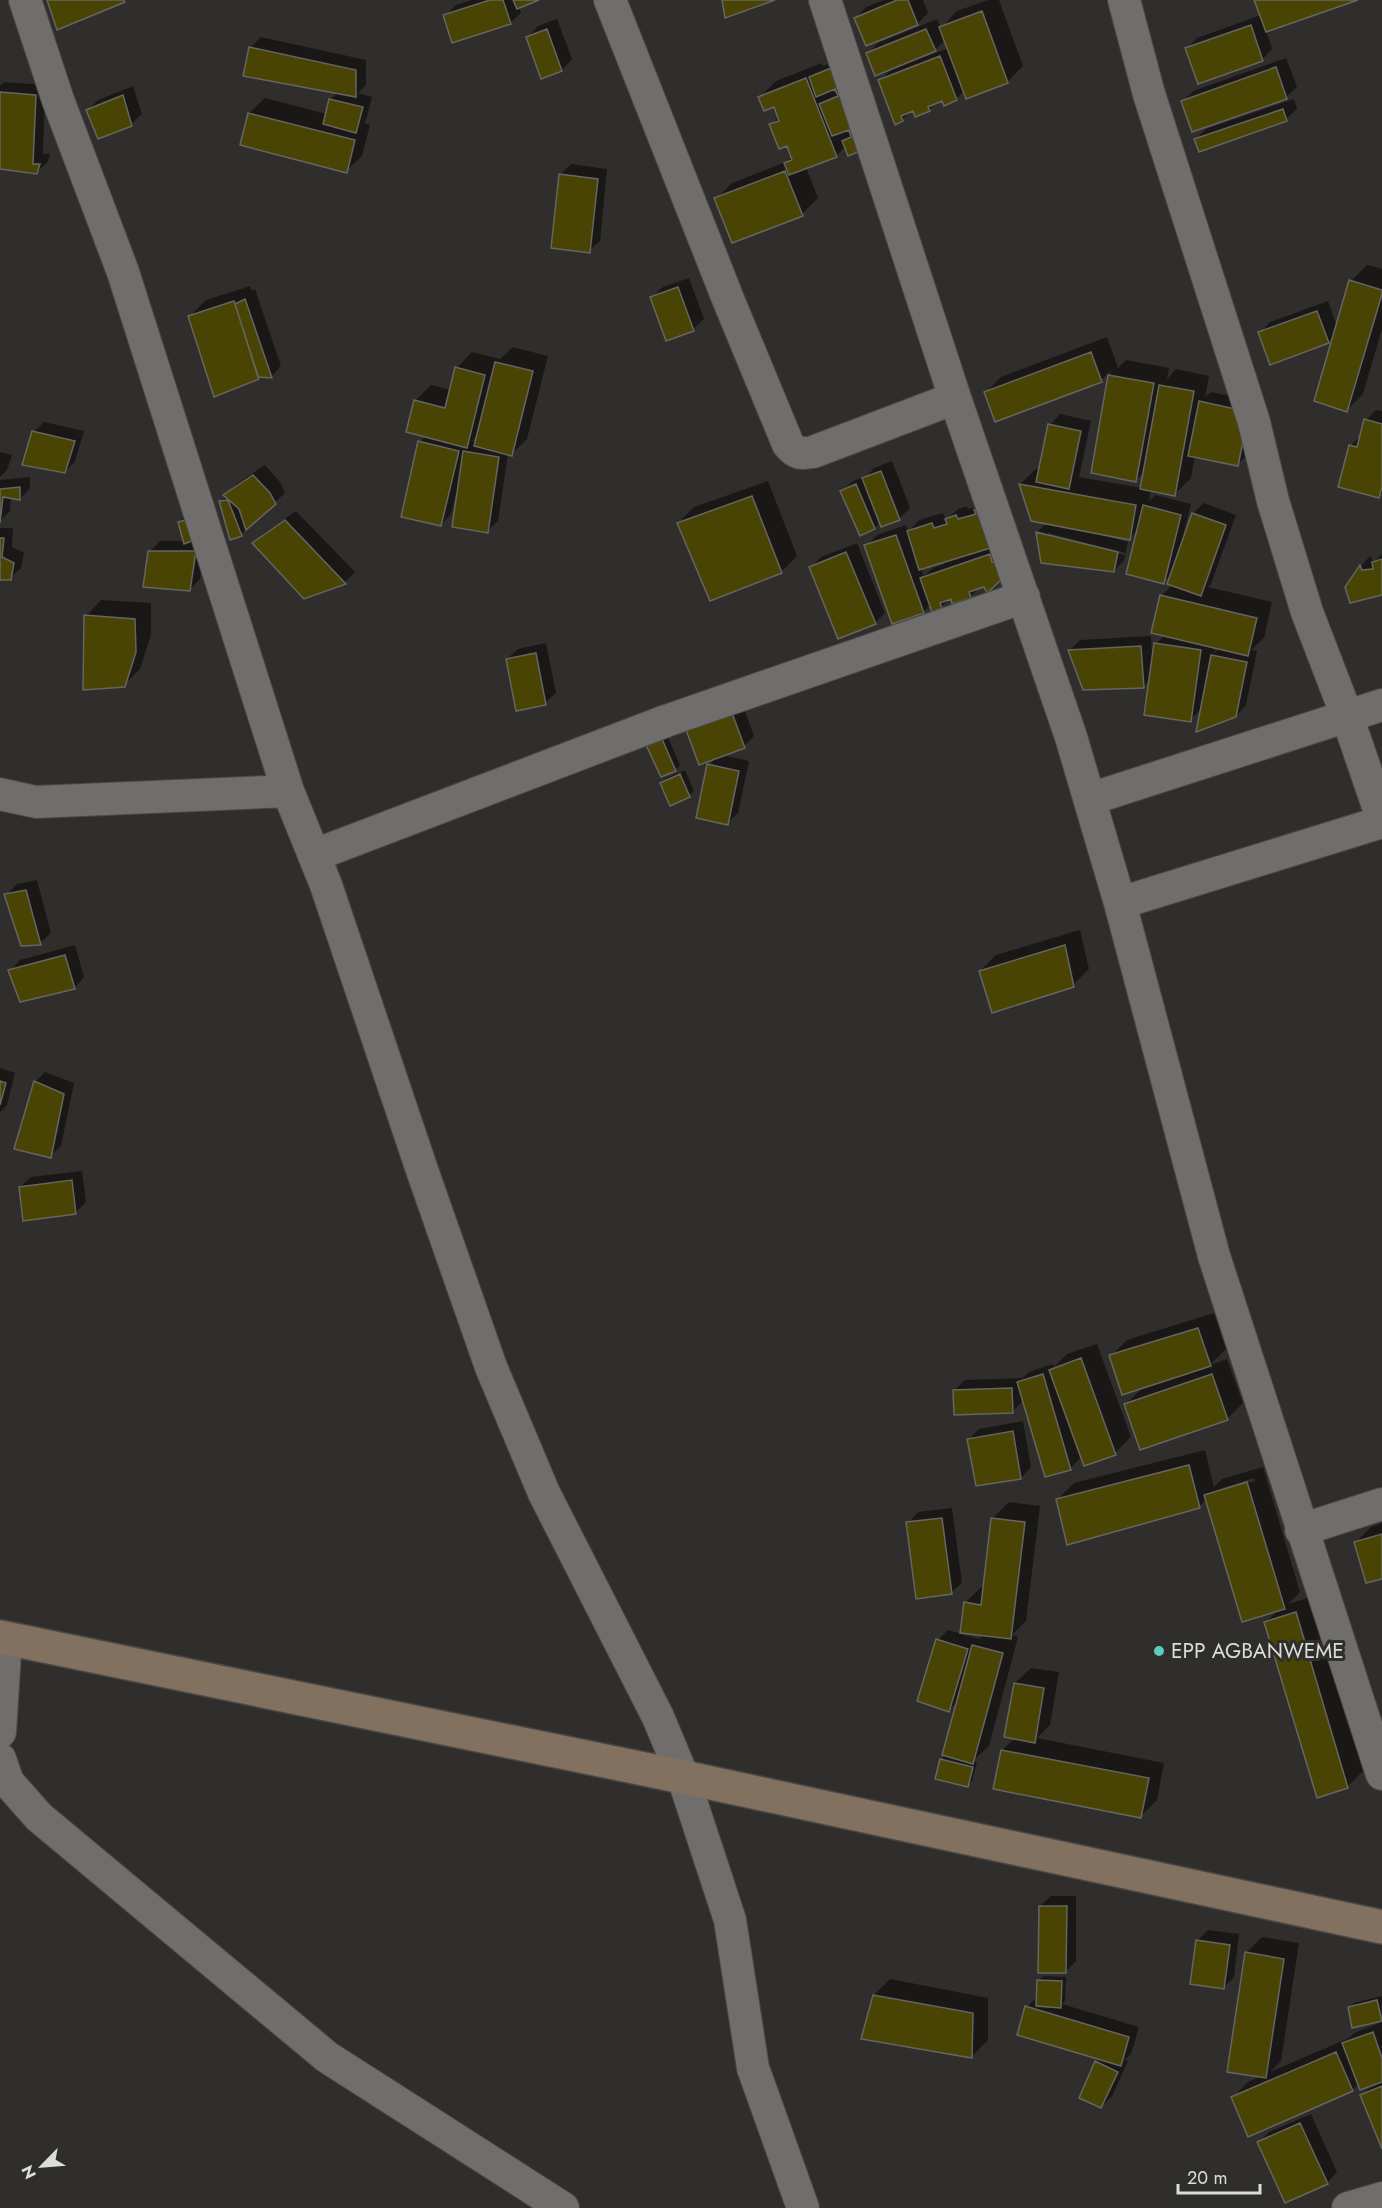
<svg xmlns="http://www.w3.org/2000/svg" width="1382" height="2208" font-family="Jost,sans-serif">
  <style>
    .shadow { fill: #0007; fill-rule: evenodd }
    .building { fill: #494404; stroke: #656562; stroke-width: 1.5 }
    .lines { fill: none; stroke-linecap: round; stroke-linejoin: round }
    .street-casing { stroke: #4a4947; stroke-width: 34 }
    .secondary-casing { stroke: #4a4947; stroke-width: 36 }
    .street { stroke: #706e6c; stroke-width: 32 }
    .secondary { stroke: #83715f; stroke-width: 33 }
    .poi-dot { fill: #59cebe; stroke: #2f2e2c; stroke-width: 2 }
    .labels { text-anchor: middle; stroke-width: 6; stroke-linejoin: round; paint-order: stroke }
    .poi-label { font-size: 21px; fill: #dcdcda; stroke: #2f2e2c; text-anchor: start }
  </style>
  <rect width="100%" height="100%" fill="#2f2e2c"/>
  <path class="shadow" d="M472,0H535L519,6L521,13L510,23L445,16L456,5Z
    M884,0H923L928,13L918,23L867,44L856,18L866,7Z
    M988,0H999L1023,66L1007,82L964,91L956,99L938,101L929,110L911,111L902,120L880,81L894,66L868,54L878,43L937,19L941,28L957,11ZM946,39L949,48L921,58L920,56L935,50Z
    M1256,0H1354L1266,30L1272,49L1262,59L1187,48L1197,38L1261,15Z
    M557,19L572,59L562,70L542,77L528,37L538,26Z
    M261,37L366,60V85L358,93L372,97L366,120L364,123L370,125L362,156L346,171L249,113L265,98L327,114L331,99L338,92L250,48Z
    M1286,58L1297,87L1286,97L1183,101L1193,91Z
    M842,59L872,138L846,146L836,156L806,167L818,198L802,214L716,199L732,183L788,161L792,157L787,144L771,125L779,117L775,105L760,97L776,81L822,63L823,66ZM836,87L838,91L834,93L832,89Z
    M4,82L45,85L43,154H50L48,162L37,172L0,168V86Z
    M133,86L142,114L131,124L88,110L98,100Z
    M1294,99L1297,109L1286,119L1196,139L1206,129Z
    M571,164L607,169L600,241L589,251L560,175Z
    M1367,265L1382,269V329L1363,394L1347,410L1335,336L1328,342L1260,333L1270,322L1328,301L1337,327L1351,281Z
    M689,278L704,319L693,329L652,297L663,287Z
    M250,286L252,291L255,289L281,366L271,377L261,376L258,378L190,316L206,300Z
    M1107,337L1118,368L1126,360L1169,368L1167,379L1176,369L1209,376L1205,397L1211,392L1258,402L1248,454L1238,464L1195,456L1191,478L1175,494L1151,490L1149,501L1155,495L1191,504L1183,536H1185L1193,513L1204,503L1236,515L1211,584L1208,587L1272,602L1264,638L1251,650L1257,651L1246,705L1236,716L1202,708L1190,720L1150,679L1143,687L1070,650L1080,640L1151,636L1152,658L1156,644L1165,635L1161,596L1173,584L1172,574L1163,582L1139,528L1130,538L1098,532L1097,534L1128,542L1124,560L1114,571L1037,532L1047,523L1020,484L1036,469L1040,470L1050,425L1060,414L1091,421L1079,477L1142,488L1145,471L1136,480L1093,472L1111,371L1101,380L985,393L1001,377ZM1048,533L1126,553L1125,555L1048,537ZM1215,646L1220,647L1214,654Z
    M513,347L548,356L527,439L511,455L508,454L498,521L487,531L456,494L451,514L441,525L420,442L426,435L415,401L431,385L451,390L457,368L472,352L500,359ZM479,434L477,441H472Z
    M1376,410L1382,411V493L1379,496L1350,446L1362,435L1366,420Z
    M44,422L84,431L75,461L65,472L34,432Z
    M0,452L12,455L7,470L0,477Z
    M892,461L910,508L900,518L882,525L881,522L874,528L842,491L853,481L867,476L874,468Z
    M265,465L280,482L285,493L241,534L221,502L235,485Z
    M30,477V488L20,499L11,497L10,511L0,521V480Z
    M768,481L797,556L781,572L678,523L694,507Z
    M967,506L968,509L980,506L1000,545L987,590L985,585L980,587L970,597H951L941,607L931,604L923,612L866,546L877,535L906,525L908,532L919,520L943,513L945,518L949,517L958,509ZM943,561L944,564L933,568L924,576L921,568Z
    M296,511L355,572L345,582L304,598L254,543L264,533Z
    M197,514L188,541H206L200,579L190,589L150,551L160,541H184L179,522L184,518Z
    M0,528H13L12,547L24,553L21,568L10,578H0Z
    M857,543L885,613L875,623L810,568L821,557Z
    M1382,554V593L1347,588L1361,566L1370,556L1373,561L1376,560Z
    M101,600L151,603V635L140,669L124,685L86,616Z
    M546,643L556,693L545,703L507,659L518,649Z
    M742,703L754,736L744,746L722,755L749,761L738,813L727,823L709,765L717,757L688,730Z
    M667,735L680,765L675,770L648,745Z
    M685,770L694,791L689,795L661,783L666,778Z
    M37,880L51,933L40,943L6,895L17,884Z
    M1080,930L1089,969L1073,985L980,971L996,955Z
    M75,945L84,977L74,988L10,971L20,960Z
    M0,1068L15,1073L7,1105L0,1112Z
    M45,1072L74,1083L61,1146L50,1156L35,1082Z
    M82,1171L86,1202L75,1213L20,1187L31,1177Z
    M1214,1313L1226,1349L1210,1365L1227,1359L1243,1403L1227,1419L1126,1404L1144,1386L1111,1356L1127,1340Z
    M1097,1344L1131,1437L1115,1453L1082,1456L1070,1469L1024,1400L1012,1412L955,1390L965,1380L1023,1378L1029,1372L1053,1364L1054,1367L1067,1354Z
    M1023,1421L1031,1467L1021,1478L969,1439L979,1429Z
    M1205,1450L1214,1487L1222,1479L1263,1467L1300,1592L1288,1604L1311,1597L1363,1771L1347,1787L1266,1622L1278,1610L1207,1498L1199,1507L1058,1499L1074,1483ZM1254,1478L1255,1481L1223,1491V1488Z
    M1009,1502L1040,1506L1026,1621L1012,1635L1018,1637L989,1746L973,1761L977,1762L972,1781L967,1786L941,1760L946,1755L959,1700L949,1710L938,1640L948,1630L979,1639L985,1634L965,1603L981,1587L984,1588L993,1518Z
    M952,1508L962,1583L951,1593L908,1523L918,1512Z
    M1382,1523V1577L1355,1543L1371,1527Z
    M1031,1668L1059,1672L1050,1725L1037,1738L1164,1763L1157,1800L1141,1816L1002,1750L1015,1738V1683Z
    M1051,1896H1076V1961L1065,1972L1040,1906Z
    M1208,1930L1239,1934L1234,1977L1224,1987L1197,1941Z
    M1262,1937L1299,1943L1281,2061L1270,2072L1349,2038L1354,2033L1382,2022V2145L1362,2096L1374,2083H1359L1352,2090L1233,2097L1248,2082L1262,2076L1246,1953Z
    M1044,1976L1066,1977L1065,2001L1062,2004L1139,2027L1131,2054L1125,2060L1128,2061L1112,2096L1101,2107L1096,2062L1100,2058L1027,2007L1037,1997L1039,1980Z
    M890,1979L988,1998V2040L972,2056L874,1995Z
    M1382,1996L1381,2020L1349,2008L1354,2003Z
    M1311,2114L1337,2172L1327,2183L1259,2143L1269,2132Z"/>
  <path class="building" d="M47,0H124L125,2L57,30Z
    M490,0H503L511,24L452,43L443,15Z
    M513,0H539L517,9Z
    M722,0H775L725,18Z
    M897,0H908L918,25L866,46L854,18Z
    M1254,0H1358L1266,32Z
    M982,11L1008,83L966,99L939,27Z
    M1251,25L1263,61L1198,84L1185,48Z
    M547,29L562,71L541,79L526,37Z
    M926,29L936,51L875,76L866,53Z
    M249,47L356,70V97L243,76Z
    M940,56L957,100L944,106L942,101L928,107L930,111L915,117L913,111L901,116L903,121L895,125L878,80Z
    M1276,67L1287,99L1192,132L1181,101Z
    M831,68L863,150L848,156L842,141L851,137L849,130L832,136L819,104L838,96L835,89L816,97L809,77Z
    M806,78L837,157L789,175L784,163L792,160L787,146L779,149L769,124L779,121L774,107L764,111L758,97Z
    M0,92L36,95L33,164H40L37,174L0,169Z
    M123,95L132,126L98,139L86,110Z
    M329,99L363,107L356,133L323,124Z
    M1283,109L1287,121L1199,152L1194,139Z
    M248,113L355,140L347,173L240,145Z
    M785,171L803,216L732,243L714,198Z
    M559,174L598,179L590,253L551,248Z
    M1349,280L1382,290V294L1347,412L1314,401Z
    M678,287L694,331L666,341L650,297Z
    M245,299L272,378L258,377L235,304Z
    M234,301L259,379L214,397L188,316Z
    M1317,311L1329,343L1270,365L1258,332Z
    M1091,352L1102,382L995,422L984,392Z
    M495,362L533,371L512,456L474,446Z
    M455,367L485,375L467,448L406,432L414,400L445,408Z
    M1108,375L1154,383L1136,482L1091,473Z
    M1159,385L1194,391L1175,496L1140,489Z
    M1199,401L1249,412L1238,466L1188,456Z
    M1364,419L1382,424V487L1379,498L1338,487L1349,445L1357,447Z
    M1048,424L1081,431L1069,489L1036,482Z
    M32,431L75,441L65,473L22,465Z
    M418,441L459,451L441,526L401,517Z
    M463,451L499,457L488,533L452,527Z
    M881,471L900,520L881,527L862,478Z
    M253,475L270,493L276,504L246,530L239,509L223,495Z
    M856,484L875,529L860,536L840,491Z
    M1019,484L1136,505L1130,540L1031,521Z
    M20,487V500L3,497L0,523V489Z
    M752,496L782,573L710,601L677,523Z
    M228,500L242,536L230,540L219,501Z
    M1143,505L1181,515L1164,584L1126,574Z
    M984,506L997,546L919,570L907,531L932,523L934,528L947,524L945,519L956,515L958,519L976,514L974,510Z
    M1192,513L1226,525L1201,596L1167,584Z
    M193,518L197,539L184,544L178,522Z
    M285,520L346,584L304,599L252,543Z
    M1036,532L1118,552L1114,572L1041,563Z
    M896,535L924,613L892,624L864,545Z
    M0,538H4L2,557L14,563L11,580H0Z
    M148,551H196L190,591L143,587Z
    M846,552L876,624L838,639L809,567Z
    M990,554L992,562L999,560L1001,580L987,593L984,587L969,592L971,598L952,604L951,599L940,603L942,608L932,612L920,578Z
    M1382,559V595L1350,603L1345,587L1360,565L1362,570L1373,569L1372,562Z
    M1160,595L1257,618L1248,656L1151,633Z
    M84,615L135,619L136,652L125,687L83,690Z
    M1154,643L1201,650L1191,722L1144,715Z
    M1141,646L1144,688L1083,690L1068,650Z
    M536,653L546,705L516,711L506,659Z
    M1211,655L1247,662L1236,717L1196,732Z
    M732,713L745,748L699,765L686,730Z
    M662,739L676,771L661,777L646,745Z
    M707,764L739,771L728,825L696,818Z
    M680,774L690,797L670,806L660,783Z
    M26,890L41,945L21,946L4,894Z
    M1065,945L1074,987L992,1013L979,971Z
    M65,955L75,989L20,1002L8,970Z
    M0,1081L6,1083L0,1105Z
    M34,1081L64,1094L51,1158L14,1149Z
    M72,1180L76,1214L23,1221L19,1187Z
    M1198,1328L1211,1366L1122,1395L1109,1355Z
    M1081,1358L1116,1455L1084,1466L1049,1370Z
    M1043,1374L1071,1470L1045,1477L1017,1382Z
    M1212,1374L1228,1420L1140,1450L1124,1404Z
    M1012,1388L1013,1413L954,1415L953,1390Z
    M1013,1431L1021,1479L976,1486L967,1439Z
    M1189,1465L1200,1508L1067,1545L1056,1499Z
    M1247,1482L1285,1609L1242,1622L1204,1495Z
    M942,1518L952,1594L916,1599L906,1522Z
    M991,1518L1025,1522L1011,1639L960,1633L964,1602L981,1605Z
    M1382,1534V1579L1366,1583L1354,1542Z
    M1296,1612L1348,1788L1317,1798L1264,1622Z
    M936,1639L968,1649L949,1712L917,1701Z
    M972,1645L1003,1653L973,1764L942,1755Z
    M1014,1683L1044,1688L1035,1743L1004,1737Z
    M1001,1750L1149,1778L1141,1818L993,1789Z
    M940,1759L973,1767L968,1787L935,1779Z
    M1039,1906H1067L1066,1973H1038Z
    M1196,1940L1230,1945L1224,1989L1190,1984Z
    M1245,1952L1284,1959L1266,2078L1227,2072Z
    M1037,1980L1062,1981L1061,2008L1036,2006Z
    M873,1995L973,2013L972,2058L861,2039Z
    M1377,2000L1382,2021L1352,2028L1348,2007Z
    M1025,2006L1129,2037L1121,2066L1017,2035Z
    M1373,2032L1382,2058V2082L1360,2090L1342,2043Z
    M1336,2052L1353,2091L1248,2137L1231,2097Z
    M1095,2061L1118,2072L1101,2108L1079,2098Z
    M1382,2086V2149L1360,2095Z
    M1300,2123L1328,2184L1285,2203L1257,2142Z"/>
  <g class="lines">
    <g class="street-casing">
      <path id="street" d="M25,0L58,100L123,272L288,791L326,885L422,1170L491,1367L544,1493L658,1717L683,1777L730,1920L753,2068L803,2208
        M610,0L728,299L788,444C796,454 801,454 813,452L955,398
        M825,0L955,398L1071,737L1120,903L1214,1256L1382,1774
        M1124,0L1149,94L1254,422L1273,501L1307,612L1347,716L1382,818
        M0,794L36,802L288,791
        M1090,799L1382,705
        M315,855L666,721L1024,597
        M1120,903L1382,822
        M1301,1530L1382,1504
        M0,1732L6,1638
        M0,1759L8,1782L39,1817L327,2057L563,2208
        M1348,2208L1382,2198"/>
    </g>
    <g class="secondary-casing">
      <path id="secondary" d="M0,1637L683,1777L1382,1927"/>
    </g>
    <use href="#street" class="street"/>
    <use href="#secondary" class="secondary"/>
  </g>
  <circle class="poi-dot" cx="1159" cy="1651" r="6"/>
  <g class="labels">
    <g class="poi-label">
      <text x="1171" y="1658">EPP AGBANWEME</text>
    </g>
  </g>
  <g transform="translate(42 2166) rotate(245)" stroke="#2f2e2c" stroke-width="4.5" paint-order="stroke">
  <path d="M0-4.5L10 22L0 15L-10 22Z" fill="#dcdcda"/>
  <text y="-9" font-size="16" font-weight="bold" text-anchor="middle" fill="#dcdcda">N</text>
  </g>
  <path d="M1178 2184v9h82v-9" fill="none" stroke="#dcdcda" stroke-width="3"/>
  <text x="1187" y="2184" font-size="18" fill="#dcdcda" stroke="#2f2e2c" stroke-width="4.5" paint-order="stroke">20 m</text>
</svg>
